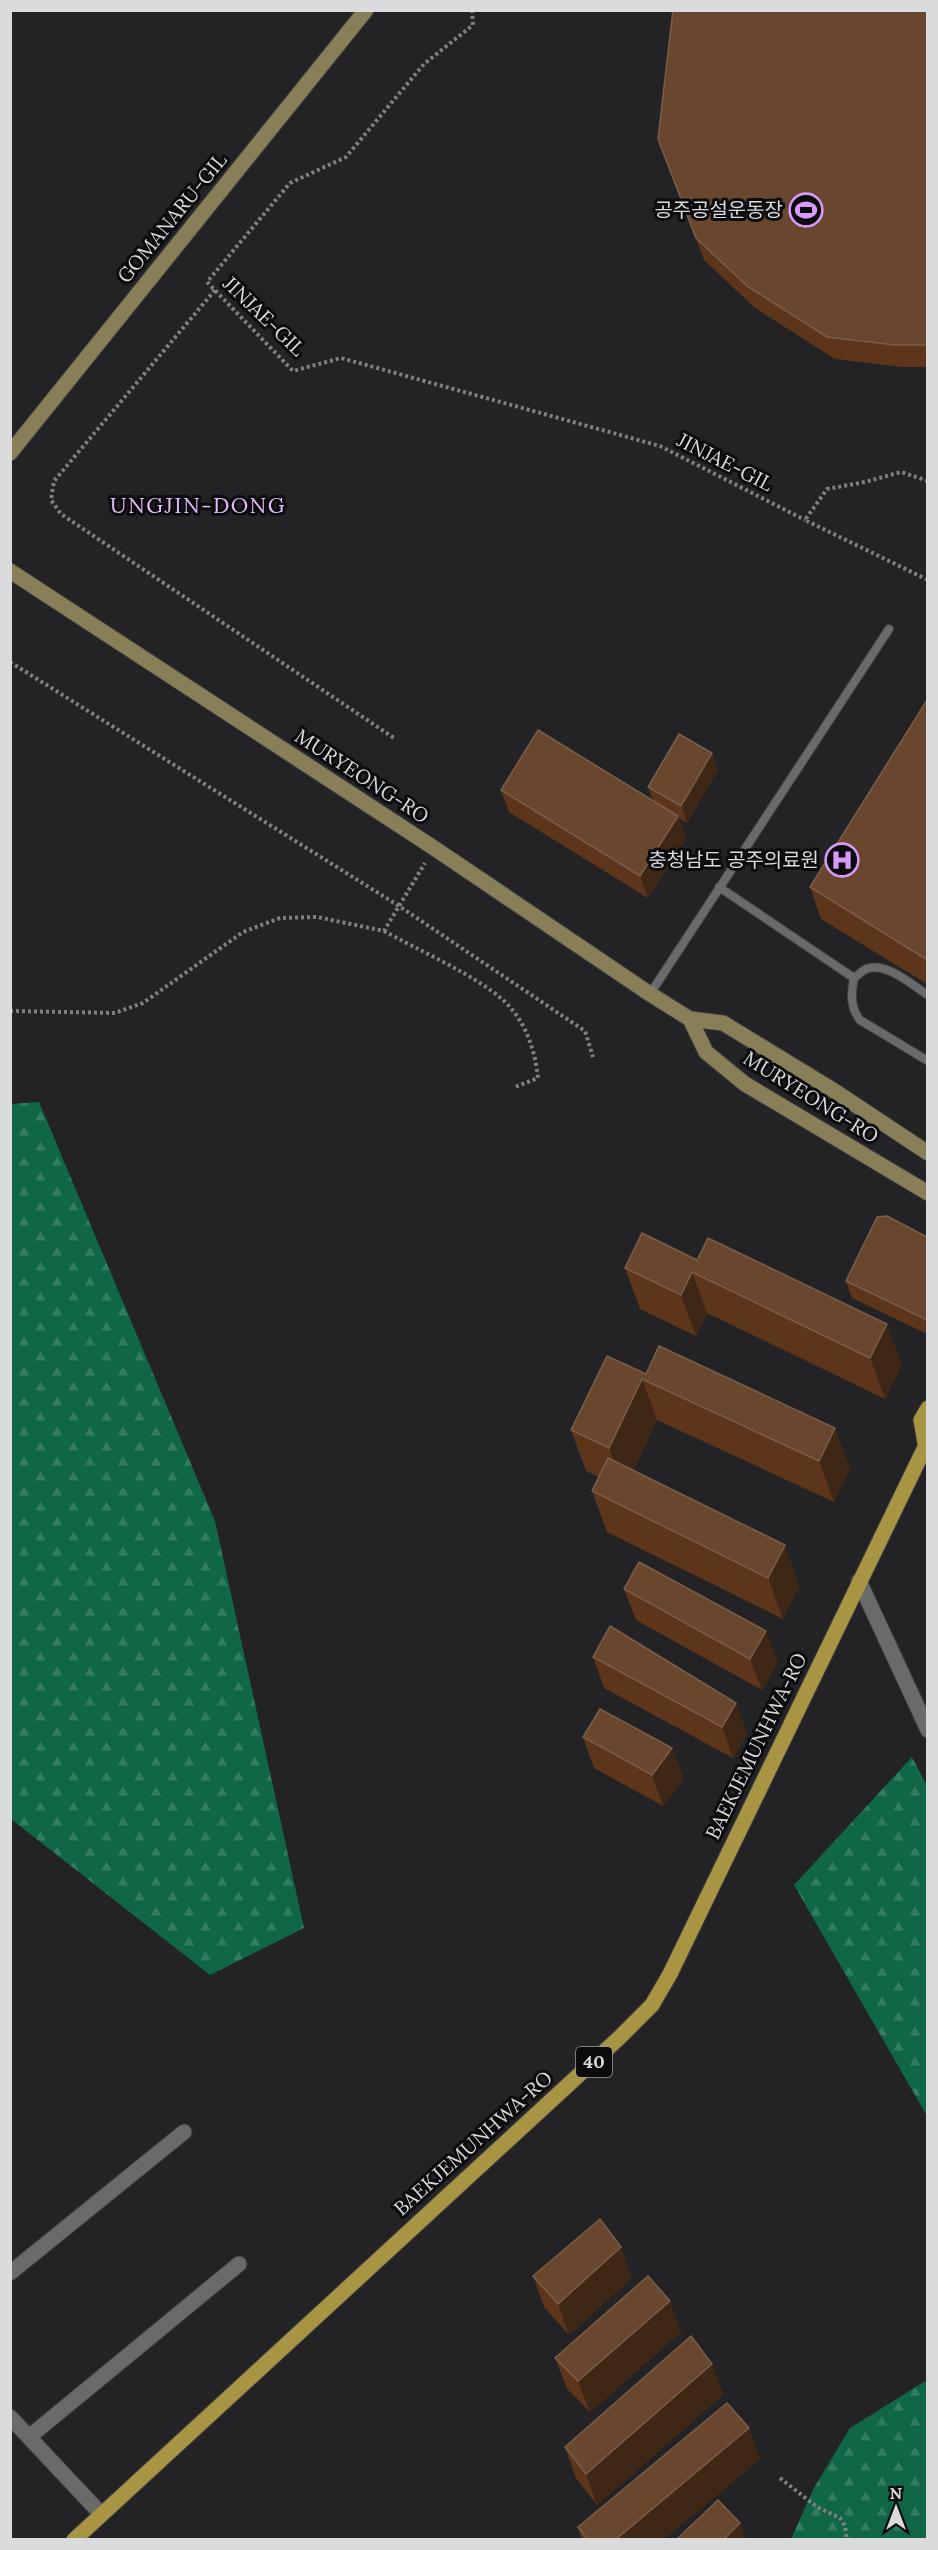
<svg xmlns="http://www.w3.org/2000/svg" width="938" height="2550" font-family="Lora,'Noto Sans KR',serif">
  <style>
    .forest { fill: url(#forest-firs) }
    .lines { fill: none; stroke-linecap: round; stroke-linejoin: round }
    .service-casing { stroke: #3d3e40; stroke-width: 10 }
    .minor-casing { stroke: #3d3e40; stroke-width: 17 }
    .secondary-casing { stroke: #3d3e40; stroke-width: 17 }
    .primary-casing { stroke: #3d3e40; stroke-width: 17 }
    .path { stroke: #7f8081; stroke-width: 4; stroke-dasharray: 3 3; stroke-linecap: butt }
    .service { stroke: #696a6c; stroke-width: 8 }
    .minor { stroke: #696a6c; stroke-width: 15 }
    .secondary { stroke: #887f58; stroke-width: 15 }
    .primary { stroke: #a89544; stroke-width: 15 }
    .wall { fill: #5c351b }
    .shaded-wall { fill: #3f2716 }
    .building { fill: #69472f; stroke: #7b5e4a; stroke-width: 1.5 }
    .labels { text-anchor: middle; stroke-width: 6; stroke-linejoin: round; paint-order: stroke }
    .shield { fill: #0c0c0e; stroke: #9c9d9e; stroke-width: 1.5 }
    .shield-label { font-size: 18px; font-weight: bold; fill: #dadbdc }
    .poi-label { font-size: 20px; fill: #dadbdc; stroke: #0c0c0e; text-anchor: end }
    .street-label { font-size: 20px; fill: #dadbdc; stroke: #0c0c0e }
    .quarter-label { font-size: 22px; letter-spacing: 1.5px; fill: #e6bbfd; stroke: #0c0c0e }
  </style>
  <defs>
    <pattern id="forest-firs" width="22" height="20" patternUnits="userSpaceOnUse" patternTransform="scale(1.5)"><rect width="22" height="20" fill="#106745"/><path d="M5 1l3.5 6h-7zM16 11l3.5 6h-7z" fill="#327c5f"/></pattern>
  </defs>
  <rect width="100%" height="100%" fill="#232325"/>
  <path class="forest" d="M39,1102L215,1521L304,1928L210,1975L11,1819L10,1104Z
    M912,1757L928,1788L927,2116L794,1885Z
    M927,2380V2539H791L814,2488L850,2428Z"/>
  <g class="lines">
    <g class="service-casing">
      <path id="service" d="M719,887L854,978
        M650,994L889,629
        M928,995C912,985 886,961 866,969C862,971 857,976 854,978C851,994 850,1007 860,1020L928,1061"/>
    </g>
    <g class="minor-casing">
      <path id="minor" d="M859,1581L928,1730
        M10,2273L184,2132
        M10,2417L101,2514
        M29,2437L239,2264"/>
    </g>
    <g class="secondary-casing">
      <path id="secondary" d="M10,453L366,10
        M10,571L434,848L650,994L690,1019L723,1023L836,1092L928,1153
        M690,1019L706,1052L745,1084L928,1193"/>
    </g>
    <g class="primary-casing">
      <path id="primary" d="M925,1443L921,1420L928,1408
        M74,2540L619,2038L652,2005L670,1974L928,1441"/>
    </g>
    <path class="path" d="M472,10L473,25L424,64L346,157L290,183L207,282L293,371L341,358L660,446L805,520
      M215,290L54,481L51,500L61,514L394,738
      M928,481L901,472L865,482L827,489L805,520L928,580
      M10,662L399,906L585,1031L593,1057
      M384,931C418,950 475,975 503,1000C525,1020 535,1049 538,1078L515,1087
      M10,1011L115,1013L143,1003L243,932L280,918L317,917L384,931L425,863
      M780,2478L817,2507L840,2518L845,2526L847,2540"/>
    <use href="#service" class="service"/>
    <use href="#minor" class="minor"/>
    <use href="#secondary" class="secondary"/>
    <use href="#primary" class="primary"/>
  </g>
  <path class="wall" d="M927,10V367H903L835,359L755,308L704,260L666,161Z
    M927,700V984L821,919L810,887Z
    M712,753L718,770L687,823L679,818L686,838L648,898L509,812L501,790L653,800L648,787Z
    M642,1233L902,1365L885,1399L707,1313L696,1336L640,1309L625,1268Z
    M927,1237V1334L852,1298L846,1281Z
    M646,1374L835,1428L850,1469L834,1502L657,1420L633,1471L799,1586L783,1619L607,1532L592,1491L599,1477L586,1471L571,1430Z
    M624,1589L778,1662L762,1690L636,1620Z
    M593,1657L747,1734L733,1758L604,1688Z
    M583,1737L672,1748L684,1779L663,1806L594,1768Z
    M533,2276L632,2278L569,2335L544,2307Z
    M681,2332L590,2412L567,2389L555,2358Z
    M712,2364L723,2395L597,2505L576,2478L565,2447Z
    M760,2459L663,2540H582L578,2527Z"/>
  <path class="shaded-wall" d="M712,753L718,770L687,823L681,806Z
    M678,816L686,838L648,898L640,876Z
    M692,1272L707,1313L696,1336L681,1295Z
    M887,1324L902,1365L885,1399L870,1358Z
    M642,1379L657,1420L624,1489L609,1448Z
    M835,1428L850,1469L834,1502L819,1461Z
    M785,1545L799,1586L783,1619L768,1578Z
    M766,1631L778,1662L762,1690L750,1659Z
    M736,1703L747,1734L733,1758L722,1727Z
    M672,1748L684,1779L663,1806L652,1775Z
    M621,2247L632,2278L569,2335L558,2304Z
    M670,2301L681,2332L590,2412L578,2381Z
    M712,2364L723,2395L597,2505L586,2474Z
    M749,2428L760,2459L663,2540H615Z
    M740,2523L746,2540H723Z"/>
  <path class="building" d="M673,10H927V345H895L827,337L747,286L696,238L658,139Z
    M927,700V960L810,887Z
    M538,730L678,816L640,876L501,790Z
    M679,734L712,753L681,806L648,787Z
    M887,1216L927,1237V1320L846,1281L877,1217Z
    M642,1233L697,1260L708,1238L887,1324L870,1358L692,1272L681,1295L625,1268Z
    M659,1346L835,1428L819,1461L642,1379L609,1448L571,1430L607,1356L646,1374Z
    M608,1458L785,1545L768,1578L592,1491Z
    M639,1562L766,1631L750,1659L624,1589Z
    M610,1626L736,1703L722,1727L593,1657Z
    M600,1709L672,1748L652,1775L583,1737Z
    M600,2219L621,2247L558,2304L533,2276Z
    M648,2276L670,2301L578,2381L555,2358Z
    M691,2336L712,2364L586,2474L565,2447Z
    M727,2403L749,2428L615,2540H588L578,2527Z
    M718,2500L740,2523L723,2540H676Z"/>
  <defs>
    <g id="stadium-ring" transform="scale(1.725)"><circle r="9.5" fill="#0c0c0e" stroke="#d89af8" stroke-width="1.5"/><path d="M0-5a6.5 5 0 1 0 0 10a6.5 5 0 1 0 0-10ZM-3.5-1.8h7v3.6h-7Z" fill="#d89af8"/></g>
    <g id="hospital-ring" transform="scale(1.725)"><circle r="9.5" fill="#0c0c0e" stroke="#d89af8" stroke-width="1.5"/><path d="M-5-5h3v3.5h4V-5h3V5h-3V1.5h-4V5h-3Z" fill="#d89af8"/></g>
  </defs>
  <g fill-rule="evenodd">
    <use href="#stadium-ring" x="806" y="210"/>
    <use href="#hospital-ring" x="842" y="860"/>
  </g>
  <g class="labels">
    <rect class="shield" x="576" y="2047" width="36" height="30" rx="4.5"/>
    <g class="shield-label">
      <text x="594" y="2068">40</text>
    </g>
    <g class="poi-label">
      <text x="783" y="217">공주공설운동장</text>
      <text x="819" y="867">충청남도 공주의료원</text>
    </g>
    <g class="street-label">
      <text transform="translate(172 218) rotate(-51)" y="7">GOMANARU-GIL</text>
      <text transform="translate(264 316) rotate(44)" y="7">JINJAE-GIL</text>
      <text transform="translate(725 462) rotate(27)" y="7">JINJAE-GIL</text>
      <text transform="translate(362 776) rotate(33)" y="7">MURYEONG-RO</text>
      <text transform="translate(811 1097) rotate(32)" y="7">MURYEONG-RO</text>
      <text transform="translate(756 1746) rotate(-64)" y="7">BAEKJEMUNHWA-RO</text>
      <text transform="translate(473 2143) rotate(-42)" y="7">BAEKJEMUNHWA-RO</text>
    </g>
    <g class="quarter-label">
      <text x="198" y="513">UNGJIN-DONG</text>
    </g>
  </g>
  <rect width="938" height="2550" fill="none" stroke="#dadbdc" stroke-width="24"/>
  <g transform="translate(896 2508)" stroke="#0c0c0e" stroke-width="4.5" paint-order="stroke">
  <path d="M0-4.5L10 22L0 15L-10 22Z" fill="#dadbdc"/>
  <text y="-9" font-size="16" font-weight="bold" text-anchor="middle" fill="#dadbdc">N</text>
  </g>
</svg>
